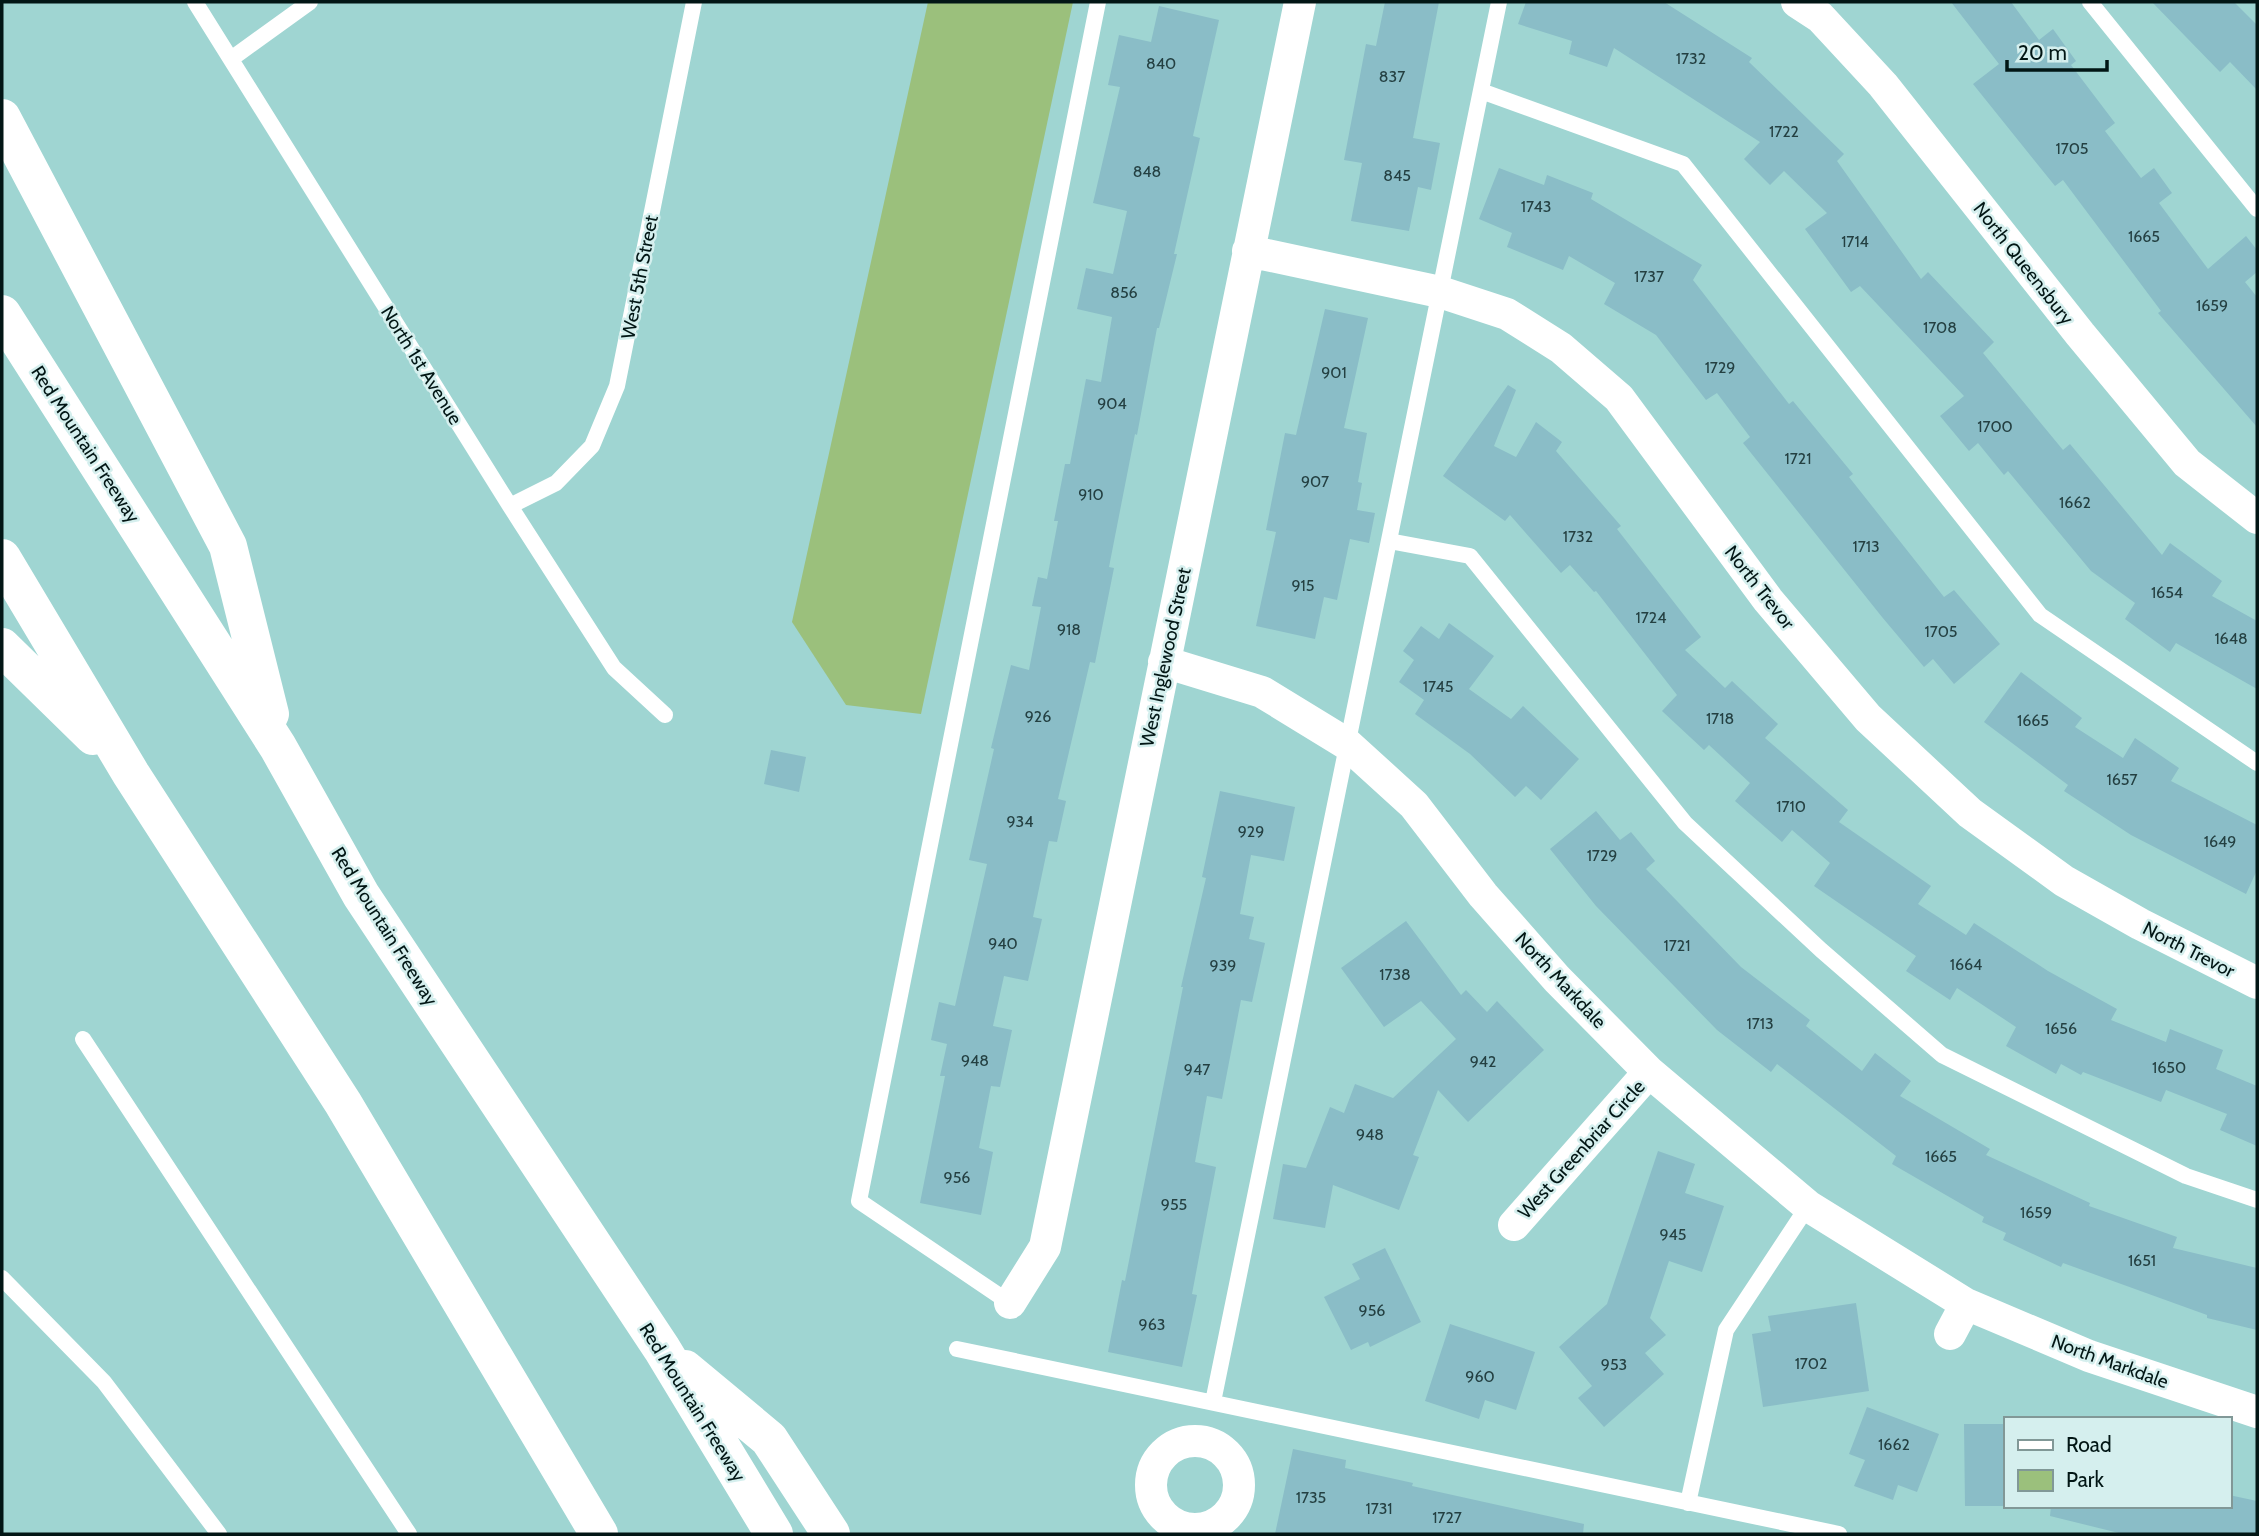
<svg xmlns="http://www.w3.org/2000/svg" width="2259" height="1536" font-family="Cabin,sans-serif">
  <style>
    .green { fill: #9bc07c }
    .building { fill: #8abdc7 }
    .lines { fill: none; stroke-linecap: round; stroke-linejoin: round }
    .lane { stroke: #fff; stroke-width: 16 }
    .street { stroke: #fff; stroke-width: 32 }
    .highway { stroke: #fff; stroke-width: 38 }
    .labels { text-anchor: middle; stroke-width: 5; stroke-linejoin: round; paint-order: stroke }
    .number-label { font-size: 16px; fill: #244042 }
    .street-label { font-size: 19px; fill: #021615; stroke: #d5efee }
  </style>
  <rect width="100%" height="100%" fill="#9fd5d2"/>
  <path class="green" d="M928,2H1073L921,714L846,705L792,622Z"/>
  <path class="building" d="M1385,2H1439L1413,138L1440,143L1431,190L1418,187L1409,231L1351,221L1362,163L1344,160L1366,44L1376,46Z
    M1526,2H1664L1752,58L1749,62L1844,154L1837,161L1921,279L1928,272L1994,342L1983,353L2063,450L2070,444L2162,555L2170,543L2222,581L2212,596L2257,621V689L2176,643L2170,652L2125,619L2135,603L2091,571L2008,471L2004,475L1978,443L1969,451L1940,416L1964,396L1860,286L1851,292L1805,229L1827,213L1784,171L1770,185L1744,159L1760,142L1614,48L1607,67L1569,54L1572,41L1518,24Z
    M1951,2H2011L2039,40L2053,29L2076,61L2071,65L2115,123L2105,131L2141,178L2154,168L2172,193L2159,203L2208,269L2246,236L2257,250V272L2245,282L2257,297V427L2158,313L2161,311L2063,180L2055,186L1973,84L1999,64Z
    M2152,2H2234L2257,25V90L2230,62L2220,72Z
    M1159,6L1219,20L1193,136L1200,138L1174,254H1177L1159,328H1157L1137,435L1135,434L1109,567L1114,568L1095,663L1090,662L1058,799L1066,801L1057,842L1049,841L1033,917L1042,919L1028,981L1004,976L993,1026L1012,1030L1000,1087L991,1086L979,1148L993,1152L981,1215L920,1203L945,1076H940L947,1044L931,1040L939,1002L955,1006L987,864L969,860L994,749L991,748L1011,665L1029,670L1041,607L1032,606L1038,577L1047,579L1058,521H1054L1065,464H1070L1086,379L1101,382L1112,317L1077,309L1086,268L1113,274L1127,211L1093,203L1120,87L1108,85L1119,35L1151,42Z
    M1499,168L1544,185L1547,175L1593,193L1591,199L1702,265L1693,280L1789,404L1793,401L1853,474L1849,477L1944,597L1954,590L2000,644L1954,684L1933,659L1924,667L1882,617L1743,443L1750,437L1717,393L1706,400L1656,335L1604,304L1615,283L1569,256L1563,270L1507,247L1512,233L1479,219Z
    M1325,309L1368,318L1344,428L1367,433L1358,482L1362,483L1357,510L1375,513L1369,543L1350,539L1337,600L1324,597L1315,639L1256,626L1276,532L1266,530L1285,433L1296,435Z
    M1508,385L1516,390L1494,446L1516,457L1536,422L1562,442L1556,451L1621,526L1617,529L1701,637L1685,650L1725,688L1732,681L1778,724L1765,738L1848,810L1839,822L1931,886L1918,904L1966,935L1974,923L2048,971L2117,1009L2111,1020L2166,1042L2170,1029L2223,1050L2216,1069L2257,1086V1146L2220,1130L2227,1114L2166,1090L2161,1102L2083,1072L2081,1075L2061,1064L2056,1074L2006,1046L2016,1027L1957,988L1950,1000L1906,971L1916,956L1814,886L1830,863L1792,830L1782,842L1735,801L1750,783L1709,745L1704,750L1662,711L1677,695L1596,591L1594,592L1570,565L1561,573L1510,515L1505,521L1443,476Z
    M1449,623L1494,656L1469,689L1511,719L1523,706L1579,759L1541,800L1526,786L1515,797L1470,754L1415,714L1424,700L1399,682L1414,660L1403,651L1421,626L1439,639Z
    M2021,672L2082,718L2075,727L2123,758L2135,738L2179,768L2171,781L2257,825V870L2246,894L2131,835L2064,791L2068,785L1984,722Z
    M771,750L806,757L799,792L764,784Z
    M1220,791L1295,807L1284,861L1251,855L1240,914L1254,917L1249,939L1265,943L1252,1002L1241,1000L1222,1099L1207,1096L1195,1162L1216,1167L1192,1294L1197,1295L1182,1367L1108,1352L1122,1280L1125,1281L1183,987H1181L1206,878L1202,877Z
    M1596,811L1620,840L1631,832L1655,861L1646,869L1741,967L1810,1020L1806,1026L1862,1071L1875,1053L1911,1081L1900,1096L1990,1149L1986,1155L2090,1203L2089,1206L2177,1237L2173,1248L2257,1268V1330L2207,1318V1315L2063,1263L2061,1267L2003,1240L2006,1233L1982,1222L1984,1217L1892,1164L1896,1156L1777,1064L1771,1072L1717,1030L1596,906L1550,849Z
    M1406,921L1461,995L1466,990L1487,1012L1497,1001L1544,1050L1468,1122L1438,1090L1413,1155L1419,1157L1399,1210L1333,1185L1325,1228L1273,1219L1283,1164L1306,1168L1330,1107L1344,1113L1355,1084L1393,1098L1456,1039L1421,1001L1384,1027L1341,968Z
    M1658,1151L1695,1164L1685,1193L1724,1206L1702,1272L1669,1261L1650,1318L1666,1335L1645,1353L1664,1374L1604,1427L1578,1398L1592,1386L1559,1347L1607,1304Z
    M1385,1248L1421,1322L1370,1347L1368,1342L1351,1350L1324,1297L1360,1279L1352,1264Z
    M1856,1303L1869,1391L1763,1407L1752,1334L1771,1331L1768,1316Z
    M1450,1324L1535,1352L1516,1410L1485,1400L1479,1419L1425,1401Z
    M1867,1407L1939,1434L1917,1492L1898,1485L1893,1500L1854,1486L1865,1460L1849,1454Z
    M1964,1424H2005V1506H1965Z
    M1293,1449L1346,1460L1345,1468L1413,1483L1412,1486L1584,1524L1583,1534H1275Z
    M2229,1495L2257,1501V1534H2123L2050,1516L2051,1506H2229Z"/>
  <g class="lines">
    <path class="lane" d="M195,2L510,506L614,668L665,715
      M2090,2L2257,209
      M231,59L310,2
      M1481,91L1683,164L2040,615L2257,763
      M510,506L556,483L592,446L617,386L694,2
      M1389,541L1470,556L1685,823L1821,950L1942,1055L2186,1176L2257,1200
      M83,1039L409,1534
      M2,1278L104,1382L219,1534
      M1010,1303L859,1201L1098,2
      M957,1349L1839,1534
      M1213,1402L1499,2
      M1688,1503L1726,1330L1808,1206"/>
    <path class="street" d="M1797,2L1820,17L1883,85L2080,334L2187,463L2257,518
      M1248,251L1440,292L1507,314L1561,348L1619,398L1768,600L1868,718L1970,813L2064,881L2140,924L2257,983
      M1164,662L1262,692L1347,744L1414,805L1483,895L1557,979L1649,1072L1808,1206L1966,1304L2089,1356L2257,1412
      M1514,1225L1649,1072
      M1010,1303L1045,1247L1300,2
      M1950,1334L1966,1304
      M1151 1485a44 44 0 1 1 88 0a44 44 0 1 1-88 0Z"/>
    <path class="highway" d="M2,118L228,546L270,714
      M2,314L278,747L361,895L662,1349L774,1534
      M2,558L131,774L343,1103L599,1534
      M2,647L93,736
      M685,1369L769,1439L831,1534"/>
  </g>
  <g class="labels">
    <g class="number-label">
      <text x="1691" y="64">1732</text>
      <text x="1161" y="69">840</text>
      <text x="1392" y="82">837</text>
      <text x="1784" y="137">1722</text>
      <text x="2072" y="154">1705</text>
      <text x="1147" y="177">848</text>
      <text x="1397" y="181">845</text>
      <text x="1536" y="212">1743</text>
      <text x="2144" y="242">1665</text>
      <text x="1855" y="247">1714</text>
      <text x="1649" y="282">1737</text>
      <text x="1124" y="298">856</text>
      <text x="2212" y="311">1659</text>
      <text x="1940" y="333">1708</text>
      <text x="1720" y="373">1729</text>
      <text x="1334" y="378">901</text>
      <text x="1112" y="409">904</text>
      <text x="1995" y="432">1700</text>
      <text x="1798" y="464">1721</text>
      <text x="1315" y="487">907</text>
      <text x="1091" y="500">910</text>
      <text x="2075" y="508">1662</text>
      <text x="1578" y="542">1732</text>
      <text x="1866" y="552">1713</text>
      <text x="1303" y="591">915</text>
      <text x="2167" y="598">1654</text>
      <text x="1651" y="623">1724</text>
      <text x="1069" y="635">918</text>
      <text x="1941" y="637">1705</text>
      <text x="2231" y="644">1648</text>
      <text x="1438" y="692">1745</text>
      <text x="1038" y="722">926</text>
      <text x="1720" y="724">1718</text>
      <text x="2033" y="726">1665</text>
      <text x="2122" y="785">1657</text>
      <text x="1791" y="812">1710</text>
      <text x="1020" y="827">934</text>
      <text x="1251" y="837">929</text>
      <text x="2220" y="847">1649</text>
      <text x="1602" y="861">1729</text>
      <text x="1003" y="949">940</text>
      <text x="1677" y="951">1721</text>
      <text x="1966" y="970">1664</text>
      <text x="1223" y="971">939</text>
      <text x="1395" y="980">1738</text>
      <text x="1760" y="1029">1713</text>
      <text x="2061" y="1034">1656</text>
      <text x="975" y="1066">948</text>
      <text x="1483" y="1067">942</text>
      <text x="2169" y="1073">1650</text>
      <text x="1197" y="1075">947</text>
      <text x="1370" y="1140">948</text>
      <text x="1941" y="1162">1665</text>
      <text x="957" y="1183">956</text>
      <text x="1174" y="1210">955</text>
      <text x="2036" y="1218">1659</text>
      <text x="1673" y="1240">945</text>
      <text x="2142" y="1266">1651</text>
      <text x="1372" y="1316">956</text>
      <text x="1152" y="1330">963</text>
      <text x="1811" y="1369">1702</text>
      <text x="1614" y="1370">953</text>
      <text x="1480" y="1382">960</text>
      <text x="1894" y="1450">1662</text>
      <text x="1311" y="1503">1735</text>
      <text x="1379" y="1514">1731</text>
      <text x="1447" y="1523">1727</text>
    </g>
    <g class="street-label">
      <text transform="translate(2024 263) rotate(52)" y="7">North Queensbury</text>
      <text transform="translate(639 277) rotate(-79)" y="7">West 5th Street</text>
      <text transform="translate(422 365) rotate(58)" y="7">North 1st Avenue</text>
      <text transform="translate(86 444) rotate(57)" y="7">Red Mountain Freeway</text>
      <text transform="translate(1760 587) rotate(52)" y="7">North Trevor</text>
      <text transform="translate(1165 657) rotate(-78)" y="7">West Inglewood Street</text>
      <text transform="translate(385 926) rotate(58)" y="7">Red Mountain Freeway</text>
      <text transform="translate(2189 949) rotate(27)" y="7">North Trevor</text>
      <text transform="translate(1561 980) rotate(47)" y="7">North Markdale</text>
      <text transform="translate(1581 1149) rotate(-48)" y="7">West Greenbriar Circle</text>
      <text transform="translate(2110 1361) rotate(20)" y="7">North Markdale</text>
      <text transform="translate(693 1402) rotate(58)" y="7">Red Mountain Freeway</text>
    </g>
  </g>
  <rect width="2259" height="1536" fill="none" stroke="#021615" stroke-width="7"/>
  <rect x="2004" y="1417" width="228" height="91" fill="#d5efee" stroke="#819897" stroke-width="2"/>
  <rect x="2018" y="1440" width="35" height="10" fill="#ffffff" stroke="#819897" stroke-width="2"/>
  <text x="2066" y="1452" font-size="21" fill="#021615">Road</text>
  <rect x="2018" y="1470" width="35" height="21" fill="#9bc07c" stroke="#819897" stroke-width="2"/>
  <text x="2066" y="1487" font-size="21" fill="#021615">Park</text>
  <path d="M2007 60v10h100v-10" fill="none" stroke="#021615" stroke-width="3.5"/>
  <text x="2018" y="60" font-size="21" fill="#021615" stroke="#d5efee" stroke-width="5" paint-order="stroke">20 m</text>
</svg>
